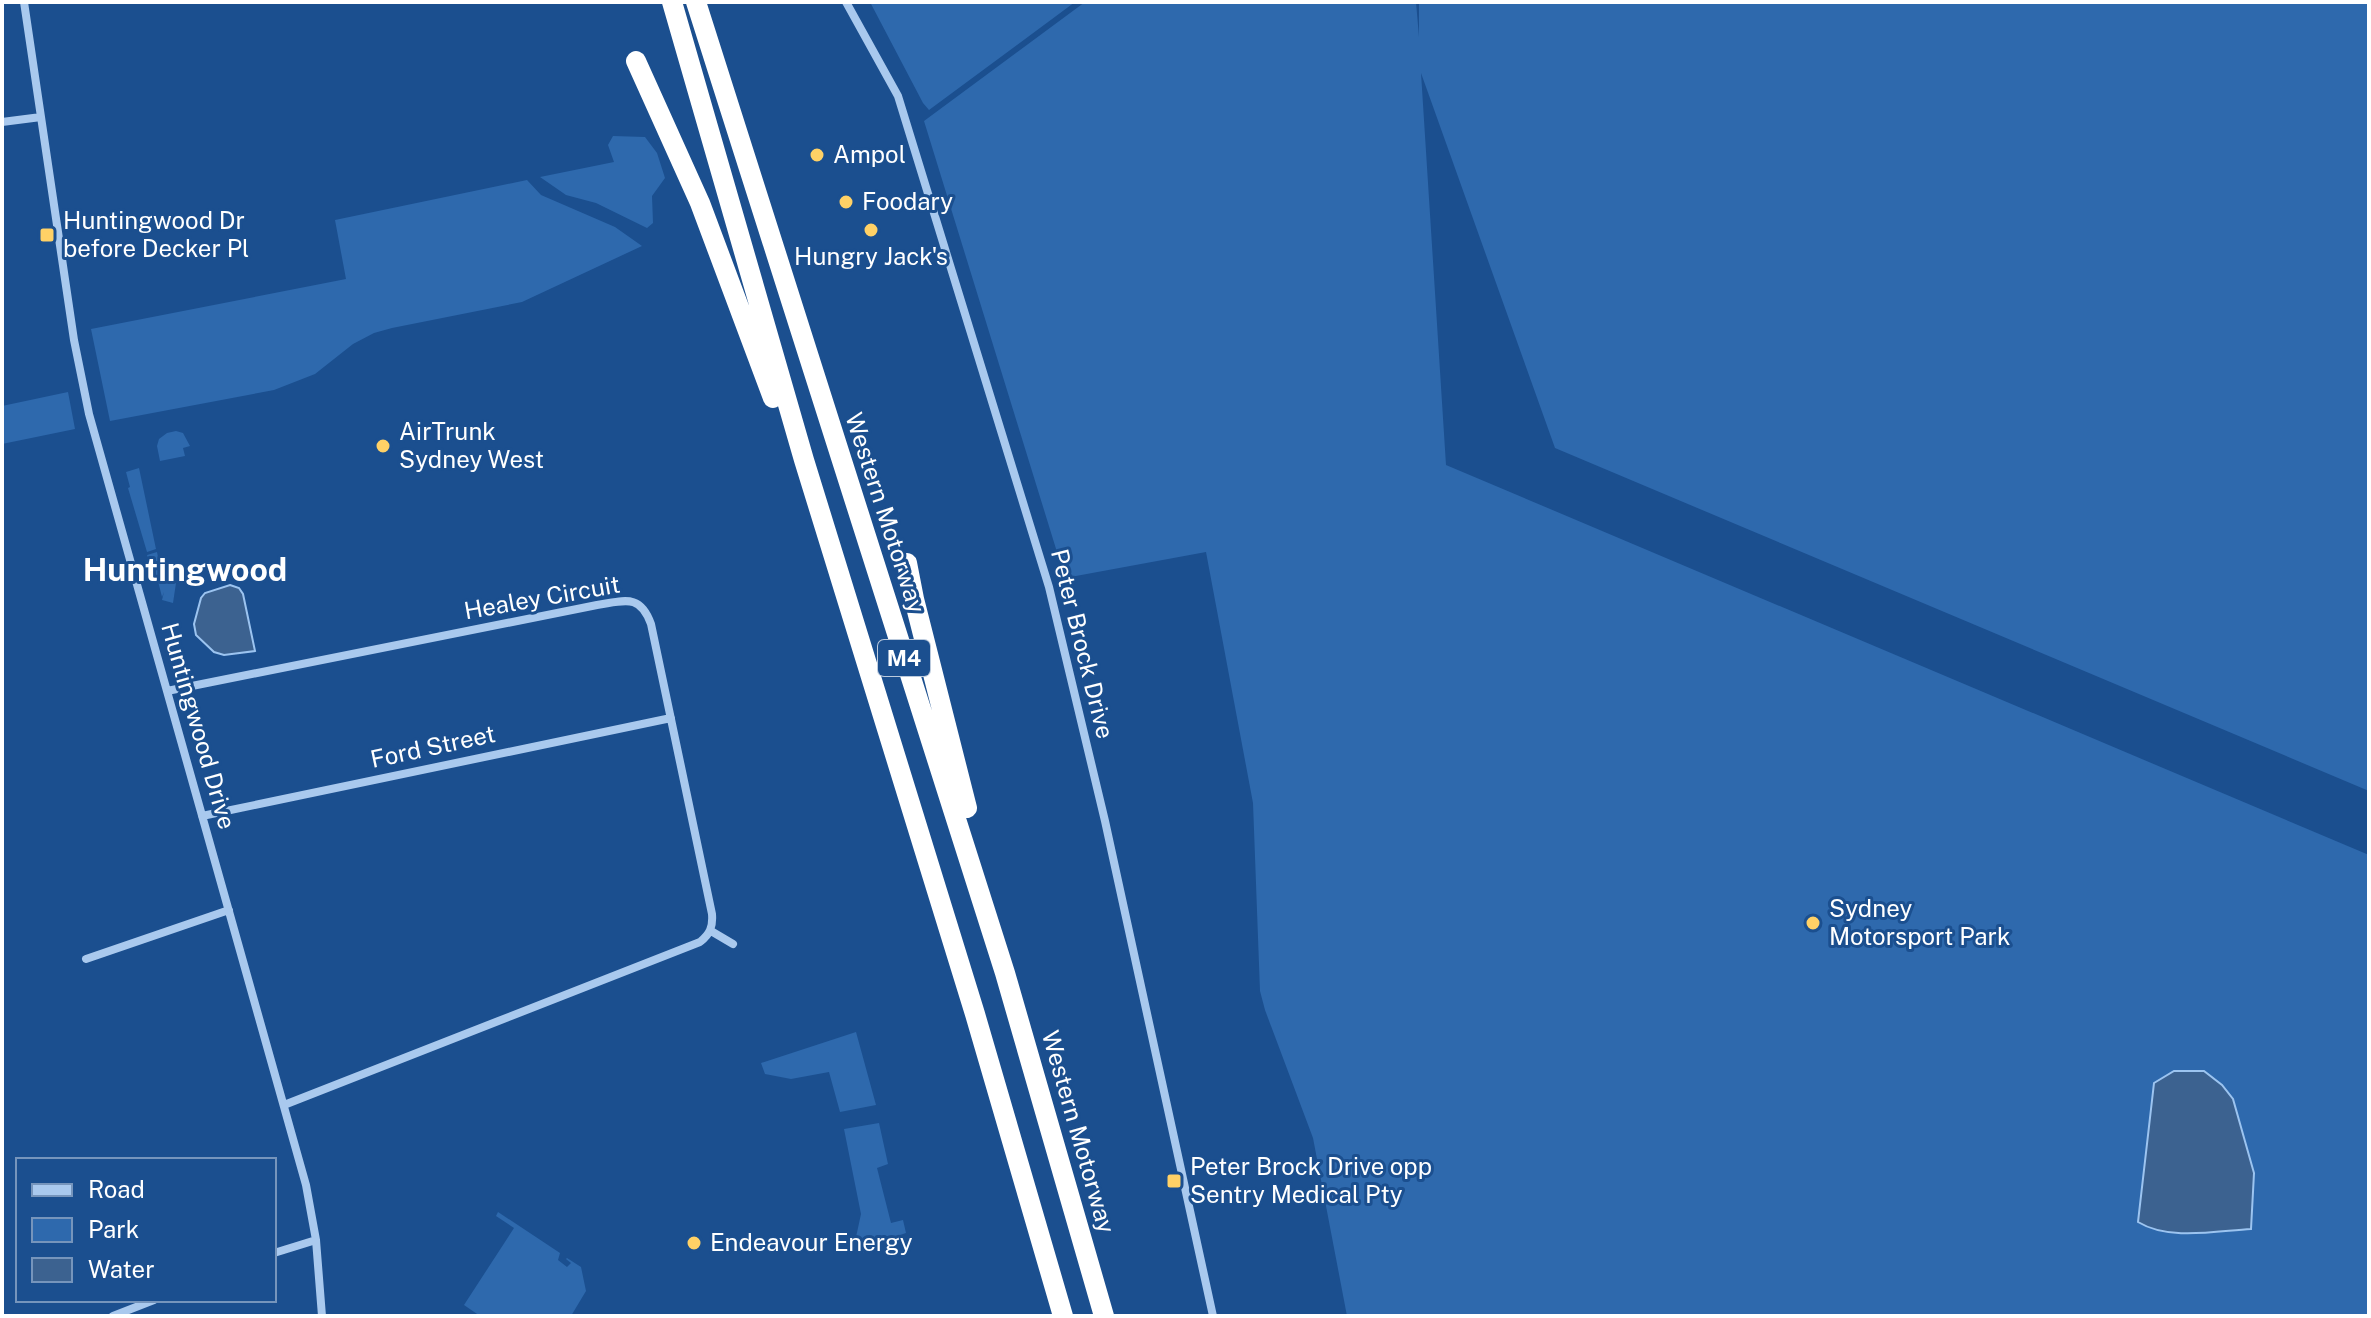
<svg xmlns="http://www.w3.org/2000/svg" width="2371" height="1318" font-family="'Public Sans',sans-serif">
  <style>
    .green { fill: #2e69ad }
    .water { fill: #3c6290; stroke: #9cc4f0; stroke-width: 2 }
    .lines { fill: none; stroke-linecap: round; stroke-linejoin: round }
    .street { stroke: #a9c9ee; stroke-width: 8 }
    .highway { stroke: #fff; stroke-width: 20 }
    .poi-dot { fill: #ffd166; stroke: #1b4f8f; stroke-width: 3 }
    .labels { text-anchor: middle; stroke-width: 6; stroke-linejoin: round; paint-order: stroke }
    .shield { fill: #1b4f8f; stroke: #bbcadd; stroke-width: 2 }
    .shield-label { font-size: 22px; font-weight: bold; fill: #fff }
    .poi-label { font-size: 24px; fill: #fff; stroke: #1b4f8f; text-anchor: start }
    .street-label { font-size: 24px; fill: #fff; stroke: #1b4f8f }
    .district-label { font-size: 32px; font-weight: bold; fill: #fff; stroke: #1b4f8f }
  </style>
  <rect width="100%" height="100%" fill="#1b4f8f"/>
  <path class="green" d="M870,2H1075L929,110L923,103Z
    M1085,2H1416L1419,37V2H2369V791L1555,448L1421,73L1446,465L2369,855V1316H1347L1313,1138L1265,1010L1260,991L1253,803L1206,552L1065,578L924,121Z
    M613,136L645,137L657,153L665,178L652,196L653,223L647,228L596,203L566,195L540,177L614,162L608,145Z
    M527,180L541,195L615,227L642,246L522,302L392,328L374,333L353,344L315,374L274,390L110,421L91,329L346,279L335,220Z
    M68,392L75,429L2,444V406Z
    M176,431L183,433L190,446L183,448L185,456L160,461L157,446L159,439L167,433Z
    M139,468L156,549L147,552L128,488L130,487L126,472Z
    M157,552L160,568L173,565L176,583L173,603L162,600L164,592L162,597L157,577H154L147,555Z
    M856,1032L876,1105L840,1112L829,1072L791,1079L765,1074L761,1063Z
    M879,1123L888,1164L877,1168L891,1223L903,1220L906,1233L897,1236L899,1244L888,1247L885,1239L866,1244L868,1251L861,1253L853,1251L861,1214L844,1129Z
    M498,1212L560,1253L558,1260L567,1267L571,1263L566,1259L567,1258L581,1267L586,1291L571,1316H480L464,1305L514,1228L496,1216Z"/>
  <path class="water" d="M230,585L239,588L243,594L255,651L224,655L214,652L196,635L194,624L201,598L205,593Z
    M2174,1071H2204L2222,1085L2233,1099L2254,1173L2251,1229C2216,1231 2169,1241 2138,1222L2154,1083Z"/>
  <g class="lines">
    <path class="street" d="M24,2L74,340L89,414L306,1185L316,1240L322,1316
      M846,2L898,96L1049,587L1105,821L1213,1316
      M2,122L41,117
      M167,691L597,605C624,601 640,593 651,624L712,914C713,927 710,934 700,942L284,1105
      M202,816L671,718
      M711,931L733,944
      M86,959L229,910
      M274,1253L316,1240
      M113,1316L154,1300"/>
    <path class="highway" d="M672,2L804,460L975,1014L1063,1316
      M696,2L1005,973L1104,1316
      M636,61L700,203L773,398
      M907,563L914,599L967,808"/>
  </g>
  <g class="poi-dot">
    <circle cx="817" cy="155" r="8"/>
    <circle cx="846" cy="202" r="8"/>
    <circle cx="871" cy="230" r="8"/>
    <rect x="39" y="227" width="16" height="16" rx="4"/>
    <circle cx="383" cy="446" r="8"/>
    <circle cx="1813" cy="923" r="8"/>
    <rect x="1166" y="1173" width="16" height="16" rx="4"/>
    <circle cx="694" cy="1243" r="8"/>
  </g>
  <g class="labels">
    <rect class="shield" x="878" y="640" width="52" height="36" rx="6"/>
    <g class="shield-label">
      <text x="904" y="666">M4</text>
    </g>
    <g class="poi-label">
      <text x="833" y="163">Ampol</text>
      <text x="862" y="210">Foodary</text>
      <text x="63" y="229">Huntingwood Dr<tspan x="63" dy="28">before Decker Pl</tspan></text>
      <text x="871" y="265" text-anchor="middle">Hungry Jack's</text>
      <text x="399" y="440">AirTrunk<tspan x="399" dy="28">Sydney West</tspan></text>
      <text x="1829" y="917">Sydney<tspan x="1829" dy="28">Motorsport Park</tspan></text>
      <text x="1190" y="1175">Peter Brock Drive opp<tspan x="1190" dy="28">Sentry Medical Pty</tspan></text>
      <text x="710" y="1251">Endeavour Energy</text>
    </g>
    <g class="street-label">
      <text transform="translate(885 513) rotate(72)" y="8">Western Motorway</text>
      <text transform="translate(542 598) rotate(-10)" y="8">Healey Circuit</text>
      <text transform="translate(1082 644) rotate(76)" y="8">Peter Brock Drive</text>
      <text transform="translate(198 726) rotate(74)" y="8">Huntingwood Drive</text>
      <text transform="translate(433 747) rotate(-12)" y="8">Ford Street</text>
      <text transform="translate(1078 1132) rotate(74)" y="8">Western Motorway</text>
    </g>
    <g class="district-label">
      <text x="185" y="581">Huntingwood</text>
    </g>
  </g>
  <rect width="2371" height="1318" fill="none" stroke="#ffffff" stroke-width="8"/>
  <rect x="16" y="1158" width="260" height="144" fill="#1b4f8f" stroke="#7695bc" stroke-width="2"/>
  <rect x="32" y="1184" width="40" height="12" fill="#a9c9ee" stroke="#7695bc" stroke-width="2"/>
  <text x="88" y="1198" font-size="24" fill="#ffffff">Road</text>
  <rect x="32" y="1218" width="40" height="24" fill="#2e69ad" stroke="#7695bc" stroke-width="2"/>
  <text x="88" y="1238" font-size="24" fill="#ffffff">Park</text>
  <rect x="32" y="1258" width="40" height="24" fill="#3c6290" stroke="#7695bc" stroke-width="2"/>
  <text x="88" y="1278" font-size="24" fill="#ffffff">Water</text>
</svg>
